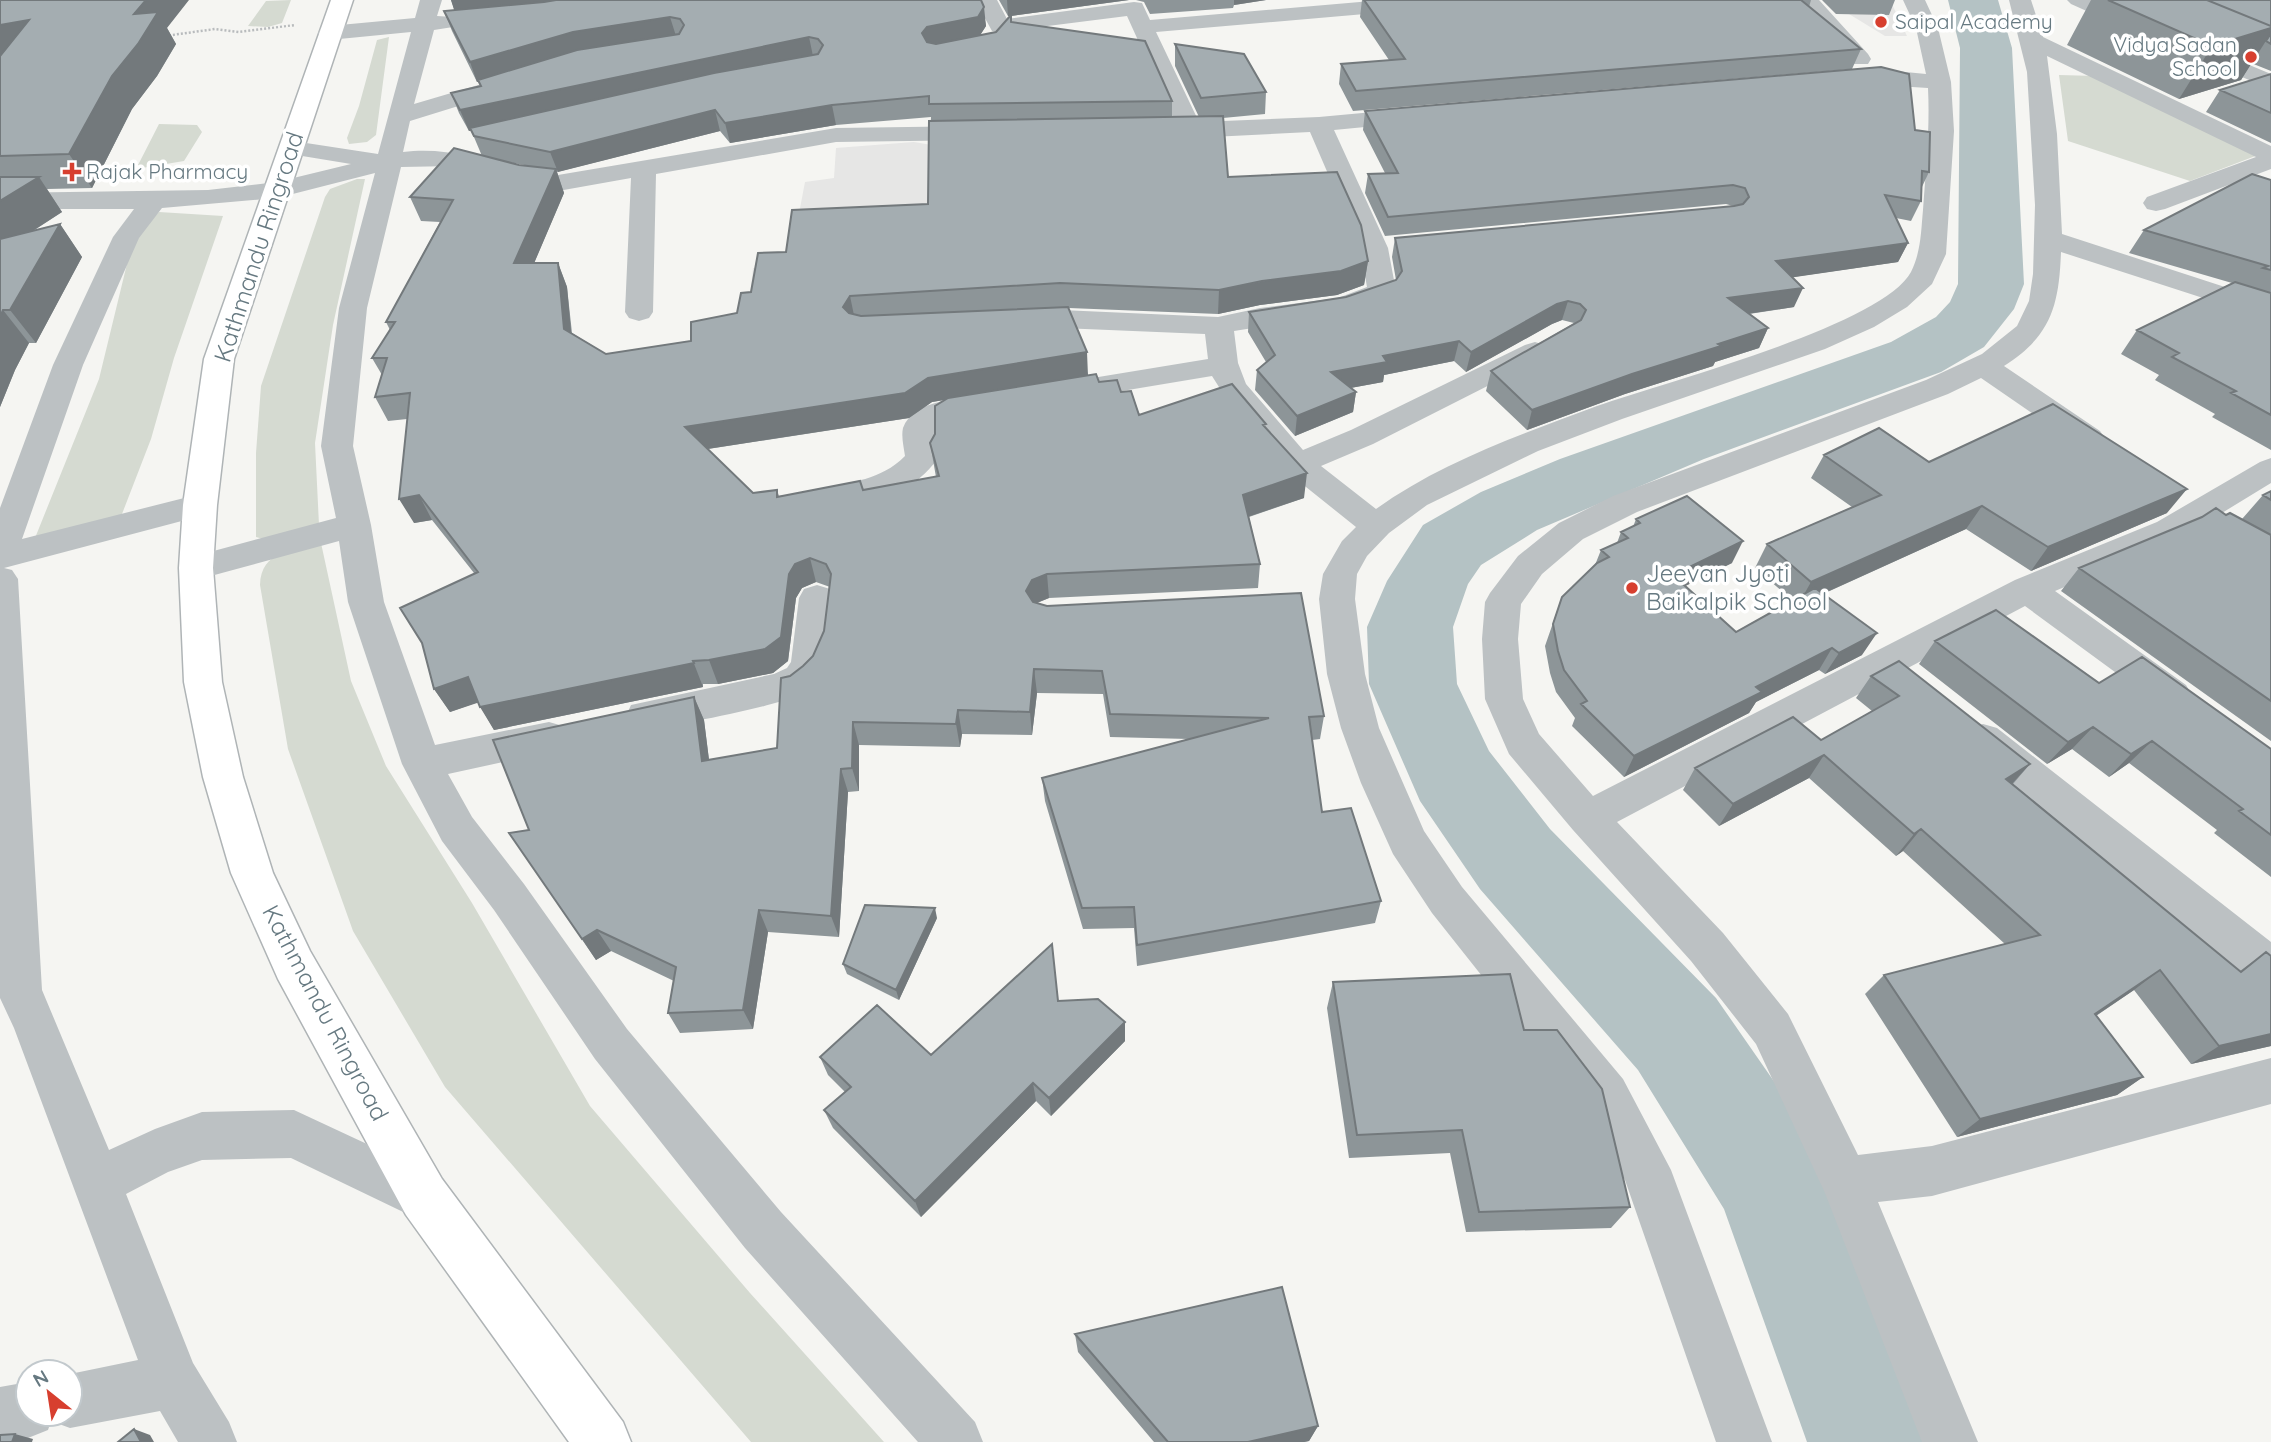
<svg xmlns="http://www.w3.org/2000/svg" width="2271" height="1442" font-family="Quicksand,sans-serif">
  <style>
    .built { fill: #e6e6e5 }
    .green { fill: #d5dad1 }
    .lines { fill: none; stroke-linecap: round; stroke-linejoin: round }
    .river { fill: #b4c2c4; fill-rule: evenodd }
    .highway-casing { stroke: #afb4b6; stroke-width: 3 }
    .path { stroke: #b8bbbd; stroke-width: 2.5; stroke-dasharray: 2 2; stroke-linecap: butt }
    .minor { fill: #bcc1c3; fill-rule: evenodd }
    .highway { fill: #fff; fill-rule: evenodd }
    .wall { fill: #8d9598; fill-rule: evenodd }
    .shaded-wall { fill: #73797c }
    .building { fill: #a4adb1; stroke: #73797c; stroke-width: 2 }
    .poi-dot { fill: #d73f2f; stroke: #fff; stroke-width: 2.5 }
    .labels { text-anchor: middle; stroke-width: 7; stroke-linejoin: round; paint-order: stroke }
    .far-poi-label { font-size: 21px; fill: #667981; stroke: #fff; text-anchor: start }
    .street-label { font-size: 24px; fill: #667981; stroke: #fff }
    .poi-label { font-size: 24px; fill: #667981; stroke: #fff; text-anchor: start }
  </style>
  <rect width="100%" height="100%" fill="#f5f5f2"/>
  <path class="built" d="M1826,0H1890L1907,36H1885Z
    M914,142L961,150L1023,147L748,317L753,268L789,266L805,182L834,178L836,148Z"/>
  <path class="green" d="M291,0L282,23L268,27L248,26L266,1Z
    M389,37L376,135L367,142L349,144L347,138L359,106L377,40Z
    M2059,75L2096,76L2258,155L2190,181L2068,141Z
    M159,124L197,125L202,132L184,161L136,169Z
    M357,179H365L333,325L315,443L319,525L267,540L256,537V453L261,386L325,197L330,189Z
    M159,212L223,216L174,358L151,439L122,514L113,520L33,543L99,379L134,235Z
    M321,543L351,681L386,766L472,903L590,1106L750,1293L884,1442H751L445,1087L353,931L288,749L260,585C261,550 293,550 321,543Z"/>
  <g class="lines">
    <path class="river" d="M1948,0H1998L2012,48L2024,284L2014,309L1984,347L1941,372L1704,459L1537,530L1481,565L1468,584L1453,627L1457,684L1489,751L1550,829L1716,998L1812,1136L1939,1442H1807L1724,1209L1638,1070L1480,889L1420,801L1369,684L1367,627L1387,581L1423,525L1481,492L1560,459L1891,342L1936,317L1950,302L1958,284L1960,48Z"/>
    <g class="highway-casing">
      <path id="highway" d="M331,0H353L234,359L217,505L213,568L222,682L243,777L273,873L310,951L442,1179L623,1422L631,1442H569L406,1215L278,979L231,873L203,777L184,682L179,568L183,505L204,359Z"/>
    </g>
    <path class="path" d="M165,36L215,29L239,32L295,25"/>
    <path class="minor" d="M420,0H442L437,16L453,17L456,22L453,27L434,30L414,104L502,78L510,80L514,85L510,90L410,121L403,152C461,145 503,170 558,175L836,128L980,126L989,128L992,133L989,138L980,140L836,142L656,174L653,312L649,318L639,321L629,318L625,312L631,178L558,191L528,186L454,166L401,167L367,308L353,446L371,525L384,602L435,745L549,722L563,726L568,737L563,748L549,752L448,774L472,817L524,884L627,1029L781,1212L975,1422L983,1442H918L745,1248L595,1059L494,910L442,841L402,764L348,602L339,541L196,580L184,577L179,568L184,559L336,518L321,446L339,308L375,173L277,198L162,208L139,238L83,365L22,539L200,494L212,497L217,505L212,513L4,568L12,570L18,579L42,990L109,1150L155,1129L202,1112L294,1110L442,1179L449,1197L442,1215L424,1222L291,1158L202,1160L168,1172L126,1194L193,1363L229,1422L237,1442H178L160,1411L70,1428L51,1421L48,1430L28,1438L0,1442V1387L28,1382V1414H70V1374L138,1360L14,1028L0,998V508L53,365L113,237L134,209H0V193L208,190L277,182L351,164L284,153L281,148L284,143L293,141L378,154L411,32L329,40L321,38L318,33L321,28L329,26L415,18Z
      M975,0H997L1007,19L1134,2L1142,3L1150,20L1383,0H1468L1464,4L1457,6L1156,32L1199,122L1319,117L1417,108L1425,110L1429,115L1425,120L1417,122L1334,130L1388,248L1396,291L1392,297L1343,314L1234,331L1238,363L1246,384L1303,450L1351,430L1525,345L1535,342L1545,345L1550,351L1545,357L1373,444L1321,466L1376,509C1441,462 1522,434 1597,406C1661,383 1882,326 1911,272C1921,252 1921,231 1923,210C1926,168 1930,129 1928,88L1849,83L1846,78L1849,73L1875,69L1926,74L1916,28L1903,0H1925L1938,28L1951,82L1954,131L1946,254L1932,284L1907,307L1874,327L1825,349L1622,419L1538,451L1427,505L1389,533L1367,556L1357,574L1355,599L1365,674L1379,728L1424,831L1462,887L1623,1079L1671,1170L1772,1442H1716L1625,1180L1589,1111L1432,913L1393,854L1361,783L1341,728L1327,674L1319,599L1323,574L1342,541L1356,527L1286,471L1231,406L1212,376L1068,400L1057,398L1053,391L1057,384L1068,382L1208,359L1205,334L1061,328L1021,330L1011,327L1007,321L1011,315L1061,310L1218,317L1260,308L1338,298L1367,287L1360,248L1310,132L1191,138L1164,136L1161,131L1164,126L1176,124L1127,16L1000,32L992,31Z
      M1797,0H1819L1868,54L1871,59L1868,64H1852Z
      M2009,0H2031L2043,37L2271,146V169L2165,209L2156,211L2147,209L2143,203L2147,197L2256,157L2047,56L2057,134L2062,234L2271,302V320L2061,252C2059,306 2051,336 2004,366L2100,431L2105,438L2100,445L2089,448L2078,445L1981,378L1948,394L1637,512L1583,539L1542,574L1521,604L1518,639L1523,699L1539,734L1593,796L2015,580L2157,522L2260,462L2271,458V483L2181,538L2055,591L2186,685L2192,695L2186,705L2173,709L2160,705L2025,606L1617,822L1723,933L1788,1014L1858,1155L1932,1146L2271,1058V1104L1932,1196L1878,1202L1978,1442H1922L1825,1193L1756,1044L1691,961L1573,830L1509,754L1485,699L1482,639L1485,602L1490,593L1518,556L1559,523L1613,496L1926,380L1982,354L2017,326L2029,301L2033,274L2035,205L2027,72Z
      M2067,0H2096L2145,20L2148,25L2145,30H2129L2071,4Z
      M2199,44L2271,74V89L2191,56L2188,51L2191,46Z
      M988,395L999,398L1003,405L999,412L951,420L936,428L937,459C917,491 858,515 821,505L816,497L821,489C852,481 880,481 905,456C904,448 901,437 903,428C913,399 963,398 988,395Z
      M817,585L830,589L835,598C832,627 833,661 815,685C800,705 675,724 645,731L631,727L626,716L631,705L774,674L787,668L791,662L799,598L804,589Z
      M1983,724L1997,728L2271,942V989L2255,983L1969,750L1964,739L1969,728Z"/>
    <use href="#highway" class="highway"/>
  </g>
  <path class="wall" d="M0,0L167,28L176,44L157,76L132,109L92,188L47,189L62,212L33,231L60,224L82,257L36,343H29L15,370L0,407Z
    M451,0H981L986,26L980,35L996,32L1010,16H1008L999,0H1129L1011,16V22L1172,101V117H1199L1175,66V44L1266,92L1265,114L1223,118L1228,177L1368,261L1364,285L1337,295L1260,305L1218,314L1069,308L1088,375L1099,382L1121,392L1139,415L1265,428L1304,498L1249,517L1260,564L1258,588L1049,598L1037,603L1324,716L1320,739L1312,740L1322,812L1381,901L1375,923L1137,966L1134,928L1083,929L1045,801L1042,778L1189,739L1110,737L1103,694L1037,693L1032,735L962,734L960,747L859,745V791L848,792L839,937L768,932L753,1029L680,1033L668,1013L674,981L611,951L596,960L509,833L529,830L694,697L704,720L709,760L777,748L790,676L803,666L813,656L824,631L830,587L816,582L802,588L796,598L788,661L773,673L718,684H703V687L494,730L478,702L450,712L434,689L474,573L432,520L414,523L407,419L388,421L375,397L382,375L372,358L390,330L386,322L440,222L421,221L410,197L482,156L471,130L469,131L459,113L451,93L481,86L479,82H477L452,31L444,11H455ZM931,117L928,204L786,252L751,292L737,313L691,341L606,354L572,333L567,287L558,263H534L564,193L557,172L720,131L730,143L836,125ZM497,160L530,166L519,165ZM944,400L935,434L930,443L936,477L863,490L779,496L777,490L753,493L708,449L909,418L932,402Z
    M1136,0H1266L1234,5L1233,8L1150,14L1144,2Z
    M1362,0H1811L1809,7L1861,49L1852,69L1353,111L1339,84L1341,64L1389,60L1360,17Z
    M1822,0H1895L1889,15L1836,14Z
    M2091,0H2271V71L2251,63L2241,80L2179,99L2067,45Z
    M2271,74V143L2206,112L2220,90Z
    M1365,111L1915,130L1929,172L1921,189V201L1911,221L1896,218L1908,243L1898,262L1793,277L1794,307L1749,314L1768,328L1759,348L1715,362L1713,366L1625,394L1527,430L1486,391L1491,371L1574,323L1562,320L1552,324L1466,372L1454,361L1384,375L1383,382L1350,388L1356,392L1353,412L1295,436L1255,390L1257,370L1266,362L1248,332L1249,312L1346,297L1396,280L1392,257L1395,238L1733,206L1726,204L1385,236L1365,193L1368,174L1385,173L1363,130Z
    M2271,180V450L2212,417L2215,414L2155,380L2159,375L2121,354L2137,330L2232,283L2129,253L2144,230Z
    M1824,455L1929,462L2167,513L2031,571L1966,529L1823,594L1862,655L1825,674L1819,670L1756,702L1749,713L1624,777L1572,726L1575,718L1556,692L1550,673L1545,646L1562,597L1595,565L1601,550L1617,543L1621,532L1633,527L1636,519L1732,563L1685,586L1736,632L1792,600L1755,568L1767,544L1852,507L1811,478Z
    M2271,491V535L2242,519L2263,495Z
    M2226,515L2271,535V741L2061,591L2079,568Z
    M1935,641L2099,683L2271,749V877L2214,833L2217,830L2129,763L2109,777L2072,749L2047,764L1919,664Z
    M1871,676L2030,764L2013,784L2240,971L2266,952L2271,1046L2191,1064L2134,990L2096,1016L2143,1077L2117,1095L1957,1137L1865,994L1884,975L2005,944L1903,851L1896,856L1809,778L1719,826L1683,790L1695,768L1821,740L1872,711L1856,698Z
    M937,918L899,1000L847,974L843,964Z
    M1333,982L1524,1030L1630,1207L1611,1228L1466,1232L1450,1153L1349,1158L1327,1008Z
    M1058,1001L1125,1022V1041L1051,1116L1036,1101L921,1217L833,1128L824,1110L845,1092L828,1075L820,1057L931,1055Z
    M1075,1334L1318,1426L1309,1441L1304,1442H1154L1078,1352Z"/>
  <path class="shaded-wall" d="M146,0H189L167,28L176,44L157,76L132,109L92,188L69,154L112,76L134,14Z
    M451,0H588L455,13Z
    M1007,0H1129L1011,16L1012,41L1011,16H1008Z
    M1234,0H1266L1234,5Z
    M984,7L986,26L979,37L925,53L922,33L927,27Z
    M670,17L676,36L580,51L477,82L470,62L573,32Z
    M29,20L0,61V25Z
    M2271,28V33L2241,80L2179,99L2212,46Z
    M809,37L813,56L469,131L460,110Z
    M832,105L836,125L730,143L725,123Z
    M715,110L720,131L558,172L550,152Z
    M556,169L564,193L524,287L514,263Z
    M39,177L62,212L6,248L0,240V201Z
    M60,224L82,257L36,343L10,310Z
    M1908,243L1898,262L1768,281L1776,261Z
    M1368,261L1364,285L1337,295L1260,305L1218,314L1219,290Z
    M558,263L567,287L573,353L564,329Z
    M1803,288L1794,307L1720,318L1728,298Z
    M850,296L855,320L843,307Z
    M1568,301L1562,320L1552,324L1466,372L1471,352L1557,304Z
    M3,310L29,343L15,370L0,407V317Z
    M1768,328L1759,348L1715,362L1713,366L1625,394L1527,430L1532,410L1718,344Z
    M1459,341L1454,361L1384,375L1383,382L1329,392L1331,372L1383,356Z
    M1087,352L1088,376L932,402L909,418L694,451L685,427L928,378Z
    M1356,392L1353,412L1295,436L1297,416Z
    M1307,473L1304,498L1241,519L1243,495Z
    M2187,489L2167,513L2031,571L2048,547Z
    M419,495L432,520L414,523L399,499Z
    M1982,506L1966,529L1798,605L1811,582Z
    M1743,541L1732,563L1663,597L1673,575Z
    M810,558L816,582L802,588L796,598L788,661L773,673L718,684L709,660L789,574L795,564Z
    M1047,574L1049,598L1034,604L1026,591L1032,580Z
    M1877,633L1862,655L1825,674L1839,653Z
    M1832,648L1819,670L1756,702L1749,713L1624,777L1634,756L1756,687Z
    M693,661L703,687L494,730L480,707Z
    M1034,669L1037,693L1032,735L1030,712Z
    M468,677L483,701L450,712L434,689Z
    M694,697L704,720L712,784L702,761Z
    M958,710L962,734L960,747L956,724Z
    M853,722L859,745V791L852,768Z
    M2093,727L2072,749L2047,764L2068,742Z
    M2152,741L2129,763L2109,777L2131,754Z
    M1824,755L1809,778L1719,826L1733,804Z
    M2030,764L2010,786L2006,779Z
    M841,769L848,792L839,937L831,916Z
    M1921,829L1903,851L1896,856L1914,834Z
    M935,908L937,918L899,1000L896,990Z
    M759,910L768,932L753,1029L743,1010Z
    M597,930L611,951L596,960L582,939Z
    M2160,970L2134,990L2070,1033L2095,1014Z
    M1125,1022V1041L1051,1116L1049,1098Z
    M2271,1034V1046L2191,1064L2219,1046Z
    M2143,1077L2117,1095L1957,1137L1980,1119Z
    M1033,1083L1036,1101L921,1217L915,1201Z
    M1318,1426L1309,1441L1304,1442H1248Z
    M134,1429L150,1435L154,1442H141Z
    M15,1434L33,1439L32,1442H12Z"/>
  <path class="building" d="M0,0H146L134,14L158,12L138,44L112,76L69,154L0,156V56L29,20L0,25Z
    M556,0H981L984,7L978,17L927,27L922,33L927,42L936,44L996,32L1011,15V22L1145,41L1172,101L929,104V96L832,105L725,123L715,110L550,152L474,136L470,128L714,73L818,54L823,45L818,39L809,37L460,110L451,93L481,86L478,80L577,50L679,34L684,25L680,19L670,17L573,32L470,62L444,11L544,2Z
    M1364,0H1801L1861,49L1356,91L1341,64L1405,59Z
    M2108,0H2207L2271,26V28L2212,46Z
    M2207,0H2271V26Z
    M2271,33V44L2266,41Z
    M1175,44L1244,54L1266,92L1201,98Z
    M1881,67L1909,74L1915,130L1930,132L1929,172L1922,171L1921,201L1885,195L1908,243L1776,261L1803,288L1728,298L1768,328L1718,344L1721,346L1632,374L1532,410L1491,371L1581,320L1586,310L1580,304L1568,301L1557,304L1471,352L1459,341L1383,356L1387,362L1331,372L1356,392L1297,416L1257,370L1275,355L1249,312L1346,297L1396,280L1402,271L1395,238L1734,206L1743,204L1749,197L1745,188L1733,185L1388,217L1368,174L1398,173L1365,111Z
    M2271,74V113L2220,90Z
    M1223,116L1228,177L1337,172L1361,225L1368,261L1341,271L1262,281L1219,290L1060,283L850,296L843,307L849,313L861,316L1068,307L1087,352L928,378L905,393L685,427L753,493L777,490V497L860,481L863,490L939,476L930,443L935,434V406L948,398L1096,374L1099,382L1117,380L1121,392L1131,391L1139,415L1232,384L1266,424L1263,425L1307,473L1243,495L1260,564L1047,574L1032,580L1026,591L1033,602L1047,606L1301,593L1324,716L1309,717L1322,812L1351,808L1381,901L1137,945L1134,907L1082,908L1042,778L1269,718L1110,714L1102,671L1034,669L1030,712L958,710L956,724L853,722L852,768L841,769L831,916L759,910L743,1010L668,1013L676,967L597,930L582,939L509,833L529,830L493,740L694,697L702,761L777,748L781,678L790,676L803,666L813,656L824,631L831,574L826,564L810,558L795,564L789,574L781,637L765,649L709,660L693,661L694,663L480,707L468,677L434,689L422,643L400,608L478,572L419,495L399,499L410,393L375,397L387,358H372L395,322H386L453,200L410,197L454,148L519,165L556,169L514,263H558L564,329L606,354L691,341V322L737,313L741,293L751,292L758,253L786,252L792,210L928,204L929,121Z
    M2252,174L2271,180V270L2263,268L2268,266L2144,230Z
    M0,177H39L0,201Z
    M60,224L10,310H3L0,317V239Z
    M2235,282L2271,293V415L2231,393L2236,391L2172,357L2179,353L2137,330Z
    M2053,404L2187,489L2048,547L1982,506L1811,582L1767,544L1881,495L1824,455L1879,428L1929,462Z
    M2271,491V500L2263,495Z
    M1687,496L1743,541L1673,575L1736,632L1815,588L1877,633L1839,653L1832,648L1756,687L1762,692L1634,756L1581,704L1587,701L1564,670L1558,651L1553,624L1562,597L1597,563L1609,557L1601,550L1628,538L1621,532L1640,523L1636,519Z
    M2216,508L2226,515L2230,513L2271,535V701L2079,568L2202,517Z
    M1996,610L2099,683L2142,657L2271,749V835L2239,811L2243,809L2152,741L2131,754L2093,727L2068,742L1935,641Z
    M1899,661L2030,764L2006,779L2241,972L2266,952L2271,956V1034L2219,1046L2160,970L2095,1014L2143,1077L1980,1119L1884,975L2040,935L1921,829L1914,834L1824,755L1733,804L1695,768L1793,717L1821,740L1899,696L1871,676Z
    M865,905L935,908L896,990L843,964Z
    M1052,944L1058,1001L1098,999L1125,1022L1049,1098L1033,1083L915,1201L824,1110L851,1087L820,1057L877,1005L931,1055Z
    M1510,974L1524,1030H1557L1602,1089L1630,1207L1479,1212L1462,1130L1357,1135L1333,982Z
    M1282,1287L1318,1426L1248,1442H1168L1075,1334Z
    M134,1429L141,1442H118Z
    M15,1434L12,1442H0V1435Z"/>
  <g class="poi-dot">
    <circle cx="1881" cy="22" r="7"/>
    <circle cx="2251" cy="57" r="7"/>
    <path d="M68.5 161.5h7v7h7v7h-7v7h-7v-7h-7v-7h7z"/>
    <circle cx="1632" cy="588" r="7"/>
  </g>
  <g class="labels">
    <g class="far-poi-label">
      <text x="1895" y="29">Saipal Academy</text>
      <text x="2237" y="52" text-anchor="end">Vidya Sadan<tspan x="2237" dy="24">School</tspan></text>
      <text x="86" y="179">Rajak Pharmacy</text>
    </g>
    <g class="street-label">
      <text transform="translate(259 247) rotate(-72)" y="8">Kathmandu Ringroad</text>
      <text transform="translate(325 1013) rotate(62)" y="8">Kathmandu Ringroad</text>
    </g>
    <g class="poi-label">
      <text x="1646" y="582">Jeevan Jyoti<tspan x="1646" dy="28">Baikalpik School</tspan></text>
    </g>
  </g>
  <g transform="translate(49 1393) rotate(330)"><circle r="33" fill="#ffffff" stroke="#c2c9cd" stroke-width="2"/>
  <path d="M0-5L12 26L0 18L-12 26Z" fill="#d73f2f"/>
  <text y="-10" font-size="19" font-weight="bold" text-anchor="middle" fill="#667981">N</text>
  </g>
</svg>
